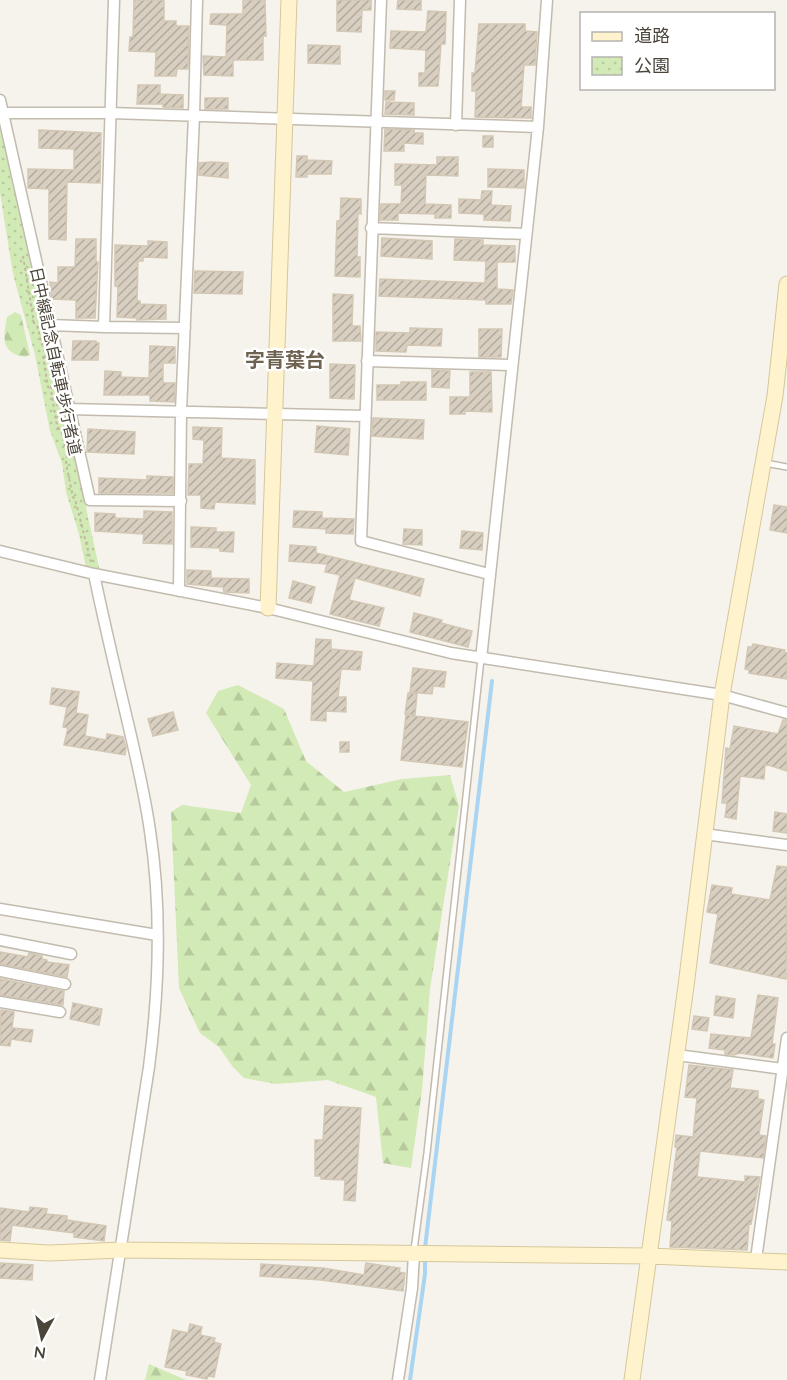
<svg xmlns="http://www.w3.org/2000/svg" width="787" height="1380" font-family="Quicksand,'Noto Sans JP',sans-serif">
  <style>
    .forest { fill: url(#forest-firs) }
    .park { fill: url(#park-dots) }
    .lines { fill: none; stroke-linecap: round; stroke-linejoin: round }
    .stream { stroke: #a9d4f2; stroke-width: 4 }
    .building { fill: url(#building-hatch); stroke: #d3c7b4; stroke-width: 1.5 }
    .lane-casing { stroke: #c2bbae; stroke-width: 8 }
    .street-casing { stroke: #c2bbae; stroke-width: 13 }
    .secondary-casing { stroke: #d6c79b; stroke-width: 17 }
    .path { stroke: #c4b79f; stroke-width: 2; stroke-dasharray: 3 3; stroke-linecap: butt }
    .lane { stroke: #fff; stroke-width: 5 }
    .street { stroke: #fff; stroke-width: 10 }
    .secondary { stroke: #fff3cd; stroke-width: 15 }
    .labels { text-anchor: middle; stroke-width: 5; stroke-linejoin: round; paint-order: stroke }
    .street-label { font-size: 16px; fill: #4b4439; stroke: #fff }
    .quarter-label { font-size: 20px; font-weight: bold; fill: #6e6250; stroke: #fff }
  </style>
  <defs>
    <pattern id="forest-firs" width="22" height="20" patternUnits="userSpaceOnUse" patternTransform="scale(1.5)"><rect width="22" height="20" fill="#d2eab5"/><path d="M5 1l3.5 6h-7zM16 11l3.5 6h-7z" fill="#b6ca9c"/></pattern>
    <pattern id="park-dots" width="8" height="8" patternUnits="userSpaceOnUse" patternTransform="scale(1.5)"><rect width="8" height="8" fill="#d2eab5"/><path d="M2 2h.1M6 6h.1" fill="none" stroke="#b6ca9c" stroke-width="1.8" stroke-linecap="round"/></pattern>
    <pattern id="building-hatch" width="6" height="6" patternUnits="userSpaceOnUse" patternTransform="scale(1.5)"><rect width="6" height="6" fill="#d8cfc1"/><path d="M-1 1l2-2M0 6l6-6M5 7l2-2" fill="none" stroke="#b1aa9e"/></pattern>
  </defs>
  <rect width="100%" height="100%" fill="#f6f3ec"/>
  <path class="forest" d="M15,312L21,315L30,355C23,358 28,357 20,356C0,351 4,334 7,317Z
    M238,685L284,709L306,761L344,792L402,779L450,775L459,806L430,989L422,1090L411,1168L383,1163L376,1097L328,1080L276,1084L244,1078L233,1067L219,1047L200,1033L179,988L171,812L182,805L241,813L251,785L206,713L218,691Z
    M149,1364L186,1380H145Z"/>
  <path class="park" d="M0,124L52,352L100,572L86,568L79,534L66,492L62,463L50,431L35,355L13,274L0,193Z"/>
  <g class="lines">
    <path class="stream" d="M425,1248L492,681
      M410,1380L425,1274V1256"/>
  </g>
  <path class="building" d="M134,0H164V21H176V26H189L188,69H177L176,76H155L156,52L129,51L130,37H133Z
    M243,0H265L266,36H263V60H233V76L204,75L203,56L226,57L227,25L210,24L211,14H243Z
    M337,0H371V10H362L361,32L337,31Z
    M398,0H421V10L397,9Z
    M428,11L446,12L445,44H441L438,86H419V73H425L426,50L390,48L391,31L426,32Z
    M479,24H525V31L537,32L535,65H524L521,107H531V118L475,117L476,91H472V73H475Z
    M308,45L340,46V64L308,63Z
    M138,85H160V94L183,95V108L163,107V104H137Z
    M385,91H395L394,100H385Z
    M205,98H228V109H205Z
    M386,102L414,103V115L385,114Z
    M385,129L414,130V133H423V144L404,143V151H384Z
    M39,130L101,133L100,183L67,182L66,240L49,239V189L28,188V169L74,170V149L39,148Z
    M483,136H493V147H483Z
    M297,156H307V160L332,161L331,174H307V177H296Z
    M437,157H458V176L426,175L425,204L451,205V218H435V214L398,213V220H380L381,204H401L402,185H395V164L437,165Z
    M212,162L228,163V178L199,175V163Z
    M488,169L524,170V188L488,187Z
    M482,191H492L491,205L511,206L510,221L484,220V214L459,213V199L481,200Z
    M341,198L361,199V214L358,213L357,257H360V277L335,276L337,221H340Z
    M382,238L432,241V259L381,256Z
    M76,239H96V262H98L95,318H76V300L52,299L50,282L58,283V267H75Z
    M455,239L483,240V245L515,246V262H497V289L513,290L511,304H486V300L379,296L380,279L485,283L486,261L454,260Z
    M148,241L167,242V258L143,257V261H138L137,301H140V304L166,305V319L137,320V318L117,317L118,287L115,286V245L148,246Z
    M195,271L243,272L242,294L194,293Z
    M333,294L353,295L352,326H360L361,341H333Z
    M410,328L442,329L441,346L407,345L406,352L376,351V332L410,333Z
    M479,329H502L501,357H479Z
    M73,341H96V343H99L98,360H72Z
    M150,346L175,347V363H163V383H175L174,402L150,401V395H104L105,371L121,372V377L149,378Z
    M330,364L355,365L354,399L330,398Z
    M432,370L450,371L449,388L432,387Z
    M470,372H491L492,412L465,411V414H450V397H470Z
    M401,382H426V400H377V385H401Z
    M373,418L424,420L423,439L372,436Z
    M317,426L350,429L348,455L315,452Z
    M193,427L222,428L221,458L255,460V504L215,502L214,509L201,508V495H188L189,464H203L204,440L193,439Z
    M88,429L135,432L134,454L87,452Z
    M147,476L173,477V493H99V478L147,480Z
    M774,505L787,507V533L770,530Z
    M144,511L172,512V544L143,543L144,534L95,531V513L115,514V518L144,519Z
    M294,511L322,512V518L354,519L353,534L326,533V529L293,527Z
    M191,527L216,528V532H234L233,552L220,551V548L191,547Z
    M404,529L422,530V545L403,544Z
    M462,531L483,533L482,550L460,548Z
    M290,545L316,547V553L424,579L420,596L355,578L349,600L384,608L379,626L330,614L340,575L325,572L327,564L289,561Z
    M187,570L211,571V578L249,579V593L224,592L223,587L187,584Z
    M293,581L315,587L311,603L289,598Z
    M414,613L442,620L441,623L472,631L468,647L410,632Z
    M316,639L331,640V649L362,652L360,670L341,669L338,697H346V712L326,711V721L311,720L313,681L276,678L277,663L314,666Z
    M753,644L785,650L784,652L787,653V679L749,673V670L745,669L748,647H752Z
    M413,668L446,672L444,687L433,686L432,694L410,692Z
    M52,688L79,692L76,713L88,715L85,736L106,740L107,734L123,737L126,748L125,755L64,745L68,728L63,727L67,707L50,704Z
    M408,693L417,694L415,715L405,714Z
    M173,712L178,730L153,736L148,719Z
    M406,715L468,722L462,767L401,760Z
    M783,720H787V771L765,764L764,779L740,776L736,819L725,817L727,803H722L726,748L730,749L734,726L778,734Z
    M340,742H349V752H340Z
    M775,812L787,814V833L773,831Z
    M777,866L787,867L786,979L710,963L718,914L707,912L712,885L732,888L731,894L770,900Z
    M0,952L28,957L29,953L42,956V959L47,960V962L69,965L67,977L0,964Z
    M0,979L64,991L63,1005L0,995Z
    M758,995L778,998L772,1044H775L773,1058L740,1053L734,1055L725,1054V1050L709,1048L711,1034L751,1038Z
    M716,996L735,999L733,1018L714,1015Z
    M73,1003L102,1009L99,1025L70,1019Z
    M1,1010L14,1012L12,1028L33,1030L31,1042L11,1039L10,1046L0,1045Z
    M694,1016L709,1018L707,1031L692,1029Z
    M689,1065L733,1070L730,1088L758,1091V1099L764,1100L759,1135L766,1136L763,1158L700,1151L697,1177L745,1182V1176L760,1177L751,1224L749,1223L747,1250L670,1247L672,1221L667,1220L677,1147H675L676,1135L693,1137L697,1098L685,1097Z
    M325,1106L361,1108L355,1201L344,1200L345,1180L321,1179V1176H315V1140H323Z
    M30,1207L47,1209L46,1214L67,1216V1220L106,1226L104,1241L74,1237V1233L12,1225L10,1241L0,1240V1208L29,1212Z
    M0,1263L33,1265L32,1280L0,1278Z
    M366,1263L400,1268L399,1272L405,1273L403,1291L321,1280L260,1276L261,1264L323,1268L364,1275Z
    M190,1324L202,1327L200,1335L215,1338L214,1342L221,1344L214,1377L208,1376L207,1379L186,1375L187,1371L165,1367L173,1330L188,1333Z"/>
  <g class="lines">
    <g class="lane-casing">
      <path id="lane" d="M765,463L787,467
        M414,1250L427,1153L481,659"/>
    </g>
    <g class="street-casing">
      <path id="street" d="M114,0L104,327L185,328
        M381,0L361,541L489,574
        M0,100L90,500L181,501
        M2,113H111L538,127
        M456,125L460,0
        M371,228L526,234
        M50,325L104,327
        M367,361L512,365
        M68,409L365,416
        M0,551L94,574L268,608L451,653L722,695L787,713
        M94,574C103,617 113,660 123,702C133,745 144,788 150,831C162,909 159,990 149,1067L100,1380
        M179,591L181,411L194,116L197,0
        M481,659L538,127L547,0
        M704,834L787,845
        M0,909L157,935
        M0,940L71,954
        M0,971L65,984
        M0,1002L60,1012
        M677,1055L783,1069
        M756,1259L787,1038
        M398,1380L412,1288L414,1254"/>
    </g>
    <g class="secondary-casing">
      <path id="secondary" d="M268,608L289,0
        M0,1250L49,1253L121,1250L650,1256L787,1262
        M632,1380L686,986L722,695L775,396L787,284"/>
    </g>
    <path class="path" d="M23,256L34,323L37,326L46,357
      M43,356L48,387L51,390
      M52,386L51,390L57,426L62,433L65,447
      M67,455L66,464L73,497L75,499L91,562"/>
    <use href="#lane" class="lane"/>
    <use href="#street" class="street"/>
    <use href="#secondary" class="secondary"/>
  </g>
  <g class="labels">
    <g class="street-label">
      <text transform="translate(56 361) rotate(78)" y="6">日中線記念自転車歩行者道</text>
    </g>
    <g class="quarter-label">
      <text x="285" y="367">字青葉台</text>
    </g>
  </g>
  <rect x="580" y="12" width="195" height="78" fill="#ffffff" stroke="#b7b4b0" stroke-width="1.5"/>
  <rect x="592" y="32" width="30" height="9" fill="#fff3cd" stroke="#b7b4b0" stroke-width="1.5"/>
  <text x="634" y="42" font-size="18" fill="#4b4439">道路</text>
  <rect x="592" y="57" width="30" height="18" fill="url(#park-dots)" stroke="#b7b4b0" stroke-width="1.5"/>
  <text x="634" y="72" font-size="18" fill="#4b4439">公園</text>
  <g transform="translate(42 1338) rotate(188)" stroke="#ffffff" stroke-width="4.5" paint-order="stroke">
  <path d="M0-4.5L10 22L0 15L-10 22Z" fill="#4b4439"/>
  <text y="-9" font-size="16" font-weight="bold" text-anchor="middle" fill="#4b4439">N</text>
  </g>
</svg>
